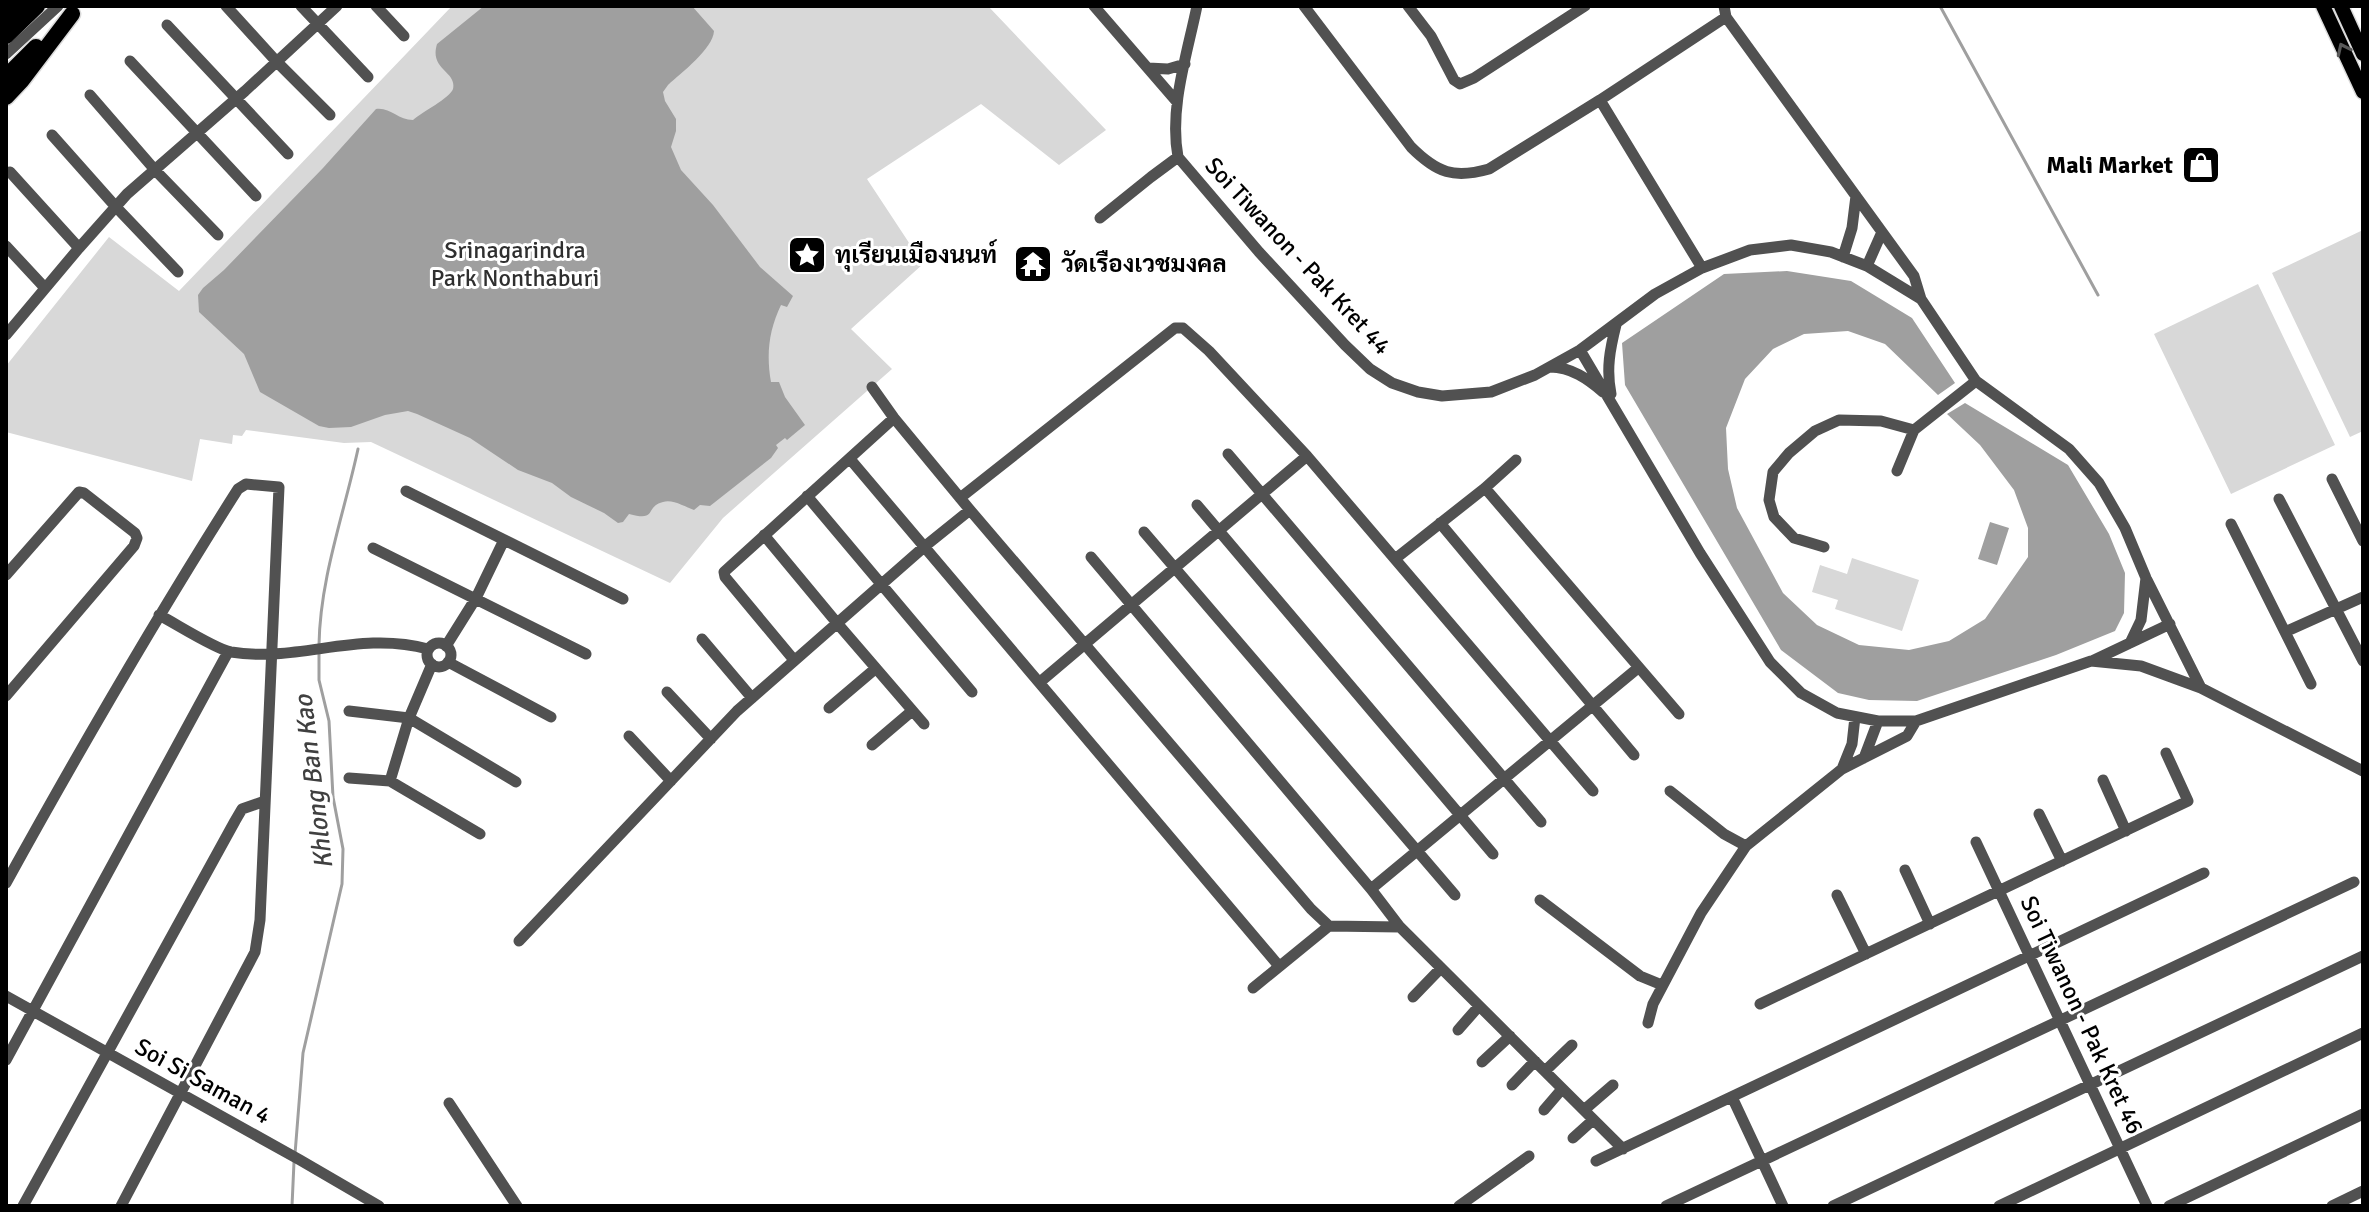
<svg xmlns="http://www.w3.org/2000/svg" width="2369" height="1212" font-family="Signika,Sarabun,sans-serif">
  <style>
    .green { fill: #d8d8d8 }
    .water { fill: #9f9f9f }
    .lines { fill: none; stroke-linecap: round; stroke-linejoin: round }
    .stream { stroke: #9f9f9f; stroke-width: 3 }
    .major-casing { stroke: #dbdbdb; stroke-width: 17 }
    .highway-casing { stroke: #dbdbdb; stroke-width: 19 }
    .minor { stroke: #515151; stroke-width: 11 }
    .major { stroke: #000; stroke-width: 14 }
    .highway { stroke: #000; stroke-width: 16 }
    .oneway { stroke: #595959 }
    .labels { text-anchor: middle; stroke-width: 6; stroke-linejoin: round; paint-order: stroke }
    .poi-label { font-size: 24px; font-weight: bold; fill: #000; stroke: #fff; text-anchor: start }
    .park-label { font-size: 24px; fill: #2f2f2f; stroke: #fff }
    .street-label { font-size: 24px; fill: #000; stroke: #fff }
    .water-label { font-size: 26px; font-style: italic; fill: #404040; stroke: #fff }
  </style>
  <rect width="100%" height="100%" fill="#fff"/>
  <path class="green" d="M452,6H988L1106,130L1059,165L981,104L867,179L923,264L851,329L892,369L723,518L670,583L371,442L344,443L246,430L242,436L233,435L232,444L200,439L192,481L6,432V366L109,237L179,291Z
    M2363,230V431L2350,437L2272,273Z
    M2258,284L2335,445L2231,494L2154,334Z
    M1852,558L1919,580L1902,631L1835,609L1838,600L1812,592L1820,565L1847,574Z"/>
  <path class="water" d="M484,6H692L714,31C713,49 681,73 668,85L663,92L665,101L676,119V131L671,147L681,170L713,205L760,267L793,296L787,307L781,305C769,330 766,354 771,382H779L785,397L805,425L787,440L785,438L776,445L778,448L771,458L710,506L700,505L694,510C685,507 673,499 663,502C644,507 658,522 629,514L623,522L618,523L604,513L571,497L552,483L518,470L470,438L417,414L408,411L385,415L351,427L329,428L319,426L260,392L244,354L199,312L198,295L203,288L224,270L323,168L376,109C390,107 398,120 413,120C422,112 450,98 453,89C457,71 429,70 437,44Z
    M1787,271L1851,281L1912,318L1955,383L1938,395L1885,344L1848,331L1804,334L1773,349L1745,379L1726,428L1728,469L1737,508L1783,593L1817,625L1859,645L1909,650L1949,641L1985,619L2028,557V528L2014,490L1980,445L1947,414L1965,403L2068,465L2109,534L2125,573L2124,613L2115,631L2056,655L1917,701L1869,700L1838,693L1781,650L1625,385L1622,343L1724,274Z
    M1990,522L2009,528L1997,565L1978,559Z"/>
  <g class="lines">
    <path class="stream" d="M1940,6L2098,295
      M319,645C320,578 344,514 358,449
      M295,1154L303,1053L342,884L343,849L333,797L329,721L319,680V653
      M292,1206L294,1162"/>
    <g class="major-casing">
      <path id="major" d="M2323,6L2363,92
        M2341,6L2363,54"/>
    </g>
    <g class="highway-casing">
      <path id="highway" d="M6,17L17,6
        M6,36L37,6
        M6,77L36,47
        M6,97L22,80L72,14"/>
    </g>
    <path class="minor" d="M226,6L276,61L330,115
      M301,6L368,77
      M376,6L404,36
      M1094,6L1177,102
      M1197,6C1187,55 1169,108 1178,157L1259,252L1345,345L1370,369L1392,383L1418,392L1442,396L1491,392L1535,375L1580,350L1655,294L1702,268L1750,250L1791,245L1831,252L1867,266L1921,299L1976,381L2069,449L2099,483L2125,528L2146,578L2201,688L2363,771
      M1304,6L1411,147C1437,173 1454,179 1489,169L1600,100L1726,17L1724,6
      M1408,6L1431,36L1454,80L1460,84L1474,78L1585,6
      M1726,17L1914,276L1921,299
      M167,25L288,154
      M6,54L58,6
      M130,61L256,196
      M1148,68L1168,69L1185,64
      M90,95L155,170L218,235
      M1600,100L1702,268
      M52,135L116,207L178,272
      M10,172L79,248
      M1100,218L1151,177L1178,157
      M6,246L45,288
      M1843,257L1852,228L1856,196
      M1867,266L1882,232
      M6,335L79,248L127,194L245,91L337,6
      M1580,350L1700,553L1770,662L1801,693L1837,713L1878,721H1916L2091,661L2141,666L2201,688
      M1550,367C1571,367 1588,379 1603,392
      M872,387L894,418L970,510L1311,909L1329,926L1400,927
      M1611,394C1606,369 1610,349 1616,325
      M1228,454L1541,822
      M850,459L1279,966
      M1897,471L1914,430L1976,381
      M2332,479L2363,541
      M1485,488L1679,714
      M406,491L623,599
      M807,496L972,692
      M960,498L1175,328H1183L1209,351L1307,456L1593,791
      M2279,499L2363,661
      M1197,505L1493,854
      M1440,523L1634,755
      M2231,524L2311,684
      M1144,532L1455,895
      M764,535L837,623L924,724
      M1824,547L1794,538L1774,517L1769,500L1773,472L1789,453L1815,431L1839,420L1881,421L1914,430
      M373,548L586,654
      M1091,557L1371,889L1400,927L1623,1149
      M1395,559L1485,488L1516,460
      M6,575L79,492L84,493L135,533L137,538L134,546L6,696
      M159,615C175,623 215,649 231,652C299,663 358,630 428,649
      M2285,632L2363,597
      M702,639L752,698
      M2130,643L2141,620L2146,578
      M427 655a12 12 0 1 1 24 0a12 12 0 1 1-24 0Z
      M446,646L476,598L504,540
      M794,660L725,577L724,572L894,418
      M2092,661L2170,624
      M448,662L551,717
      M1040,682L1307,456
      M667,692L711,739
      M829,708L875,669
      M349,711L409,718L516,782
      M629,736L671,781
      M872,745L912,711
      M1864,758L1878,721
      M1842,769L1852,744L1855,717
      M349,778L390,781L480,834
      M2103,780L2126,831
      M390,781L409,718L432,664
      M1670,791L1724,834L1746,846
      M2039,814L2062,861
      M1976,842L2147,1206
      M1905,870L1930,924
      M6,883C80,749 156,618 238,489L246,484L279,487L260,920L255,952L121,1206
      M1371,889L1638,668
      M1837,895L1866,954
      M1540,900L1640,976L1662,985
      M519,941L737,711L924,547L970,510
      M1253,988L1329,926
      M6,996L300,1160L379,1206
      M1413,997L1441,968
      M1760,1004L2188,801L2166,753
      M1648,1023L1653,1004L1701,913L1746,846L1842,769L1907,736L1916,721
      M1458,1030L1479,1006
      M6,1060L228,652
      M1482,1062L1510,1036
      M1545,1071L1572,1045
      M1512,1085L1535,1061
      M1732,1097L1783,1206
      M449,1103L517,1206
      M1544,1110L1562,1089
      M1584,1110L1613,1085
      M1573,1138L1593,1120
      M1596,1161L2204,873
      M23,1206L235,821L242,809L265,801
      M1459,1206L1529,1156
      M1666,1206L2354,882
      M1833,1206L2363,956
      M1999,1206L2363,1033
      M2169,1206L2363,1114
      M2332,1206L2363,1191"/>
    <use href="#major" class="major"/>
    <use href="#highway" class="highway"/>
  </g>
  <defs><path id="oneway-chevron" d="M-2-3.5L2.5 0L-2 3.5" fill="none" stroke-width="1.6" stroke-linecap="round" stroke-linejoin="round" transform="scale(2)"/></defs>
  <use class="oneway" href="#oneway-chevron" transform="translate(2343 49) rotate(-115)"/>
  <defs>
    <g id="shop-square" transform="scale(2)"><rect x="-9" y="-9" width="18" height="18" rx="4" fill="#000" stroke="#fff"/><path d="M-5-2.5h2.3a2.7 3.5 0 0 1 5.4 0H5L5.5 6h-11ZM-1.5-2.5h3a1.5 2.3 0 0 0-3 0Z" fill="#fff"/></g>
    <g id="sight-square" transform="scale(2)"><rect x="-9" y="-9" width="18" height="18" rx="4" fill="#000" stroke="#fff"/><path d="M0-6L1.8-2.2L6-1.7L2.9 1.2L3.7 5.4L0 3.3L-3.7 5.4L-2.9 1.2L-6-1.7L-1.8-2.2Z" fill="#fff"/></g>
    <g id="temple-square" transform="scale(2)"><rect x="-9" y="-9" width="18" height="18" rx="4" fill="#000" stroke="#fff"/><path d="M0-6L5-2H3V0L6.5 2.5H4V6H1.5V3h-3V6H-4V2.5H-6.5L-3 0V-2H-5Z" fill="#fff"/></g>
  </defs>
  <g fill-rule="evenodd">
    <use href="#shop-square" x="2201" y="165"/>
    <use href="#sight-square" x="807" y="255"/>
    <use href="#temple-square" x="1033" y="264"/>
  </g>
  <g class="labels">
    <g class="poi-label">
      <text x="2173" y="173" text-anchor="end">Mali Market</text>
      <text x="835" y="263">ทุเรียนเมืองนนท์</text>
      <text x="1061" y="272">วัดเรืองเวชมงคล</text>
    </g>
    <g class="park-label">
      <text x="515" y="258">Srinagarindra<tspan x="515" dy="28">Park Nonthaburi</tspan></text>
    </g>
    <g class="street-label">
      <text transform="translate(1298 256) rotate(47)" y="8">Soi Tiwanon - Pak Kret 44</text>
      <text transform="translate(2082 1015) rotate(65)" y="8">Soi Tiwanon - Pak Kret 46</text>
      <text transform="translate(203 1081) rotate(29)" y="8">Soi Si Saman 4</text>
    </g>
    <g class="water-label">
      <text transform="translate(313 782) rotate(-97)" y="9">Khlong Ban Kao</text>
    </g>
  </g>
  <rect width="2369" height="1212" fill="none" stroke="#000000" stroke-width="16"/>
</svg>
